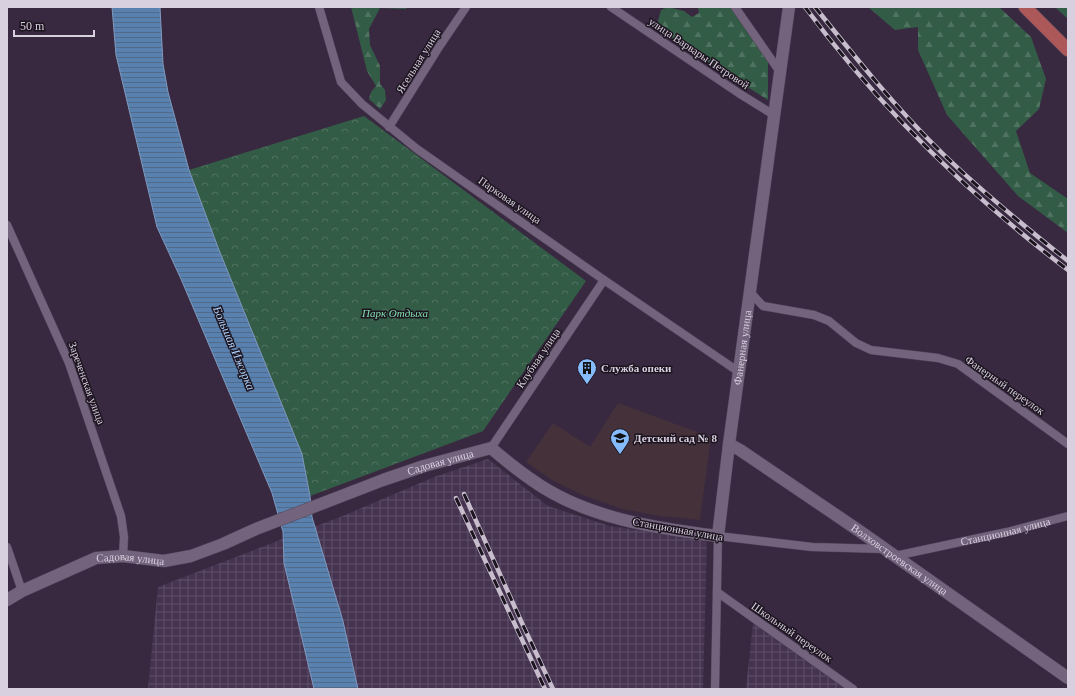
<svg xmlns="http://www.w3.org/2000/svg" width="1075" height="696" font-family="Georgia,serif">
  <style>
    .industrial { fill: url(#industrial-grid) }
    .education { fill: #44313a }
    .forest { fill: url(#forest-firs) }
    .park { fill: url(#park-crowns) }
    .water { fill: url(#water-rules); stroke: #7f99be }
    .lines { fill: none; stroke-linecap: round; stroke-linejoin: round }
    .street-casing { stroke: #53465b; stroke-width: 9 }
    .secondary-casing { stroke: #53465b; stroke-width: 13 }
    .primary-casing { stroke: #53465b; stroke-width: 14 }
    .street { stroke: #73637d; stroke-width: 8 }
    .secondary { stroke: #73637d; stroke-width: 12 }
    .primary { stroke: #ad5858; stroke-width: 13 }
    .rail-casing { stroke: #c7bdcd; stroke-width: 4.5 }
    .rail { stroke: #1c1520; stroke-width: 3; stroke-dasharray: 9; stroke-linecap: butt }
    .labels { text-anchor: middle; stroke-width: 3; stroke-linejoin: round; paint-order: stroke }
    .street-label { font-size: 11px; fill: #d9d0df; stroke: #1c1520 }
    .park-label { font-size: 11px; font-style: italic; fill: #81e0ad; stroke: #1c1520 }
    .poi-label { font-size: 11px; font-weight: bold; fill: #d9d0df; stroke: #1c1520; text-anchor: start }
    .water-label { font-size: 12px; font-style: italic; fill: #aed1fb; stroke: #1c1520 }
  </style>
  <defs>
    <pattern id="industrial-grid" width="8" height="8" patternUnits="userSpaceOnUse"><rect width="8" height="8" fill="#453350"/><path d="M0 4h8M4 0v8" fill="none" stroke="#5f5069"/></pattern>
    <pattern id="forest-firs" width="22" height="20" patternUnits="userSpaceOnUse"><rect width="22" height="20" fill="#335c46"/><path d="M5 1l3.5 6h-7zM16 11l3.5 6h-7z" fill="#507260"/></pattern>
    <pattern id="park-crowns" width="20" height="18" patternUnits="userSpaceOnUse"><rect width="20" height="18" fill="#335c46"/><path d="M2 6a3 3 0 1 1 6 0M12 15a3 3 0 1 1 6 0" fill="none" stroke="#507260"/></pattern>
    <pattern id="water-rules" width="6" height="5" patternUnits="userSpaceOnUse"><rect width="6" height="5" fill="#5981b0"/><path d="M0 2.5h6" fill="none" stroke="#516a8a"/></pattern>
  </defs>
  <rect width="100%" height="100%" fill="#382941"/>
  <path class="industrial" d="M488,459L548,506L610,526L707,540L703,689H148L158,587L345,515L434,477Z
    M753,623L845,689H746Z"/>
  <path class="education" d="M618,403L711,437L700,520L660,516L622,509L580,494L552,480L526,462L553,423L590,447Z"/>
  <path class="forest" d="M351,7H407L406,9L380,8L369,29L370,45L380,66V84L385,90L386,100L380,109L369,99L371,92L376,86L367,71Z
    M668,7L684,11L692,17L699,13L698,7H730L768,60V100L661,32L658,21L661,10Z
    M868,7H999L1031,37L1046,79L1039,109L1016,131L1030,173L1068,199V233L1018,196L947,115L918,50V27L895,30Z
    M1055,7H1068V19Z"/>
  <path class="park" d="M364,116L586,281L483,431L310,496L302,454L219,250L189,170Z"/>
  <path class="water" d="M112,7H160L163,64L168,92L189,170L219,250L302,454L310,496L312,517L343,621L358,689H314L284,563L283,532L272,493L181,279L157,227L116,55Z"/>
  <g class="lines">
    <g class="street-casing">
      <g id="street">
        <path d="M319,7L341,82L362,104L417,149L604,280L739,372"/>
        <path d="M611,7L740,94L774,115"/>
        <path d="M735,7L780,72"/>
        <path d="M389,127L439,47L466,7"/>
        <path d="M7,225L69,363L121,516L124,537L123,556"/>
        <path d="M750,292L763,306L814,315L829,321L856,343L871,350L938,358L958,364L1068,444"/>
        <path d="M491,448L604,280"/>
        <path d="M7,547L22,591"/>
        <path id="s1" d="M895,556L1007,532L1068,516"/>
        <path d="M717,592L853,689"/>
        <path d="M715,689L718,536L812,547L883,549"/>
      </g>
    </g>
    <g class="secondary-casing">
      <g id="secondary">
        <path id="s2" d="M729,444L740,450L858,530L1068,678"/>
        <path id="s3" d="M7,600L22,591L96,558L123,556L164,561L191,556L223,544L256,529L383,480L424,466L491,448C504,459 517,470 532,480C585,518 654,528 718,536L729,444L789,7"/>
      </g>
    </g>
    <g class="primary-casing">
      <path id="primary" d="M1025,7L1068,50"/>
    </g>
    <use href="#street" class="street"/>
    <use href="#secondary" class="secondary"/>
    <use href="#primary" class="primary"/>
    <g class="rail-casing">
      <path id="rail" d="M805,7C879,107 969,195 1068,270
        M815,7C855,57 895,107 941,152C981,191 1024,226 1068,261
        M464,494L521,621L553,689
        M456,498L545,689"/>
    </g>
    <use href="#rail" class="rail"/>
  </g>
  <defs>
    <g id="building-pin" transform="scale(1)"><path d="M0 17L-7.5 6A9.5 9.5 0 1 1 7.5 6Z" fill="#86bbfb" stroke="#1c1520"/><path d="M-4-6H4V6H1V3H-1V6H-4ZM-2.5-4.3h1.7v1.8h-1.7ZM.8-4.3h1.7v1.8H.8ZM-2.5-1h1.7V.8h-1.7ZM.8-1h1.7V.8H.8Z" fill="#111"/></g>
    <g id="school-pin" transform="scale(1)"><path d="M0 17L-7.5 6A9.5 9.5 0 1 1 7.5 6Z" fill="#86bbfb" stroke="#1c1520"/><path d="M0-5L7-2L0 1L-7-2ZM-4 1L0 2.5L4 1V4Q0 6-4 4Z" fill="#111"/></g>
  </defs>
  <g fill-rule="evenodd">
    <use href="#building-pin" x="587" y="368"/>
    <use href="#school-pin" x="620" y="438"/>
  </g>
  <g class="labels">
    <g class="street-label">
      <text transform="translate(699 53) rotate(34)" y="4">улица Варвары Петровой</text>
      <text transform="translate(418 61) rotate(-58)" y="4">Ясельная улица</text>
      <text transform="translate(510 200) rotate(35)" y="4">Парковая улица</text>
      <text dy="4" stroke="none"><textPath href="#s3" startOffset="952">Фанерная улица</textPath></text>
      <text transform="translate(538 358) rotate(-56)" y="4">Клубная улица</text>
      <text transform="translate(87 383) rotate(70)" y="4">Зареченская улица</text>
      <text transform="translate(1005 385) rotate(35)" y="4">Фанерный переулок</text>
      <text dy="4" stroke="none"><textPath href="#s3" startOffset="461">Садовая улица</textPath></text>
      <text transform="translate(678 529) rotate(10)" y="4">Станционная улица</text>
      <text dy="4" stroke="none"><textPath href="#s1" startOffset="113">Станционная улица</textPath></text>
      <text dy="4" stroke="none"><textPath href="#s2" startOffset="206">Волховстроевская улица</textPath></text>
      <text dy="4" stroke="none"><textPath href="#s3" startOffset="133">Садовая улица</textPath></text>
      <text transform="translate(792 632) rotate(35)" y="4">Школьный переулок</text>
    </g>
    <g class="park-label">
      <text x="395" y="317">Парк Отдыха</text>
    </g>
    <g class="poi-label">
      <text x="601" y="372">Служба опеки</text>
      <text x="634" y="442">Детский сад № 8</text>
    </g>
    <g class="water-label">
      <text transform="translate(234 348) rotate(67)" y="4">Большая Ижорка</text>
    </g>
  </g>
  <rect width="1075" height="696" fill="none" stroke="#d9d0df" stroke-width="16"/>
  <path d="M14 30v6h80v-6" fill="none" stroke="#d9d0df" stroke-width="2"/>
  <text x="20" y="30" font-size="12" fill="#d9d0df" stroke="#1c1520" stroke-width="3" paint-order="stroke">50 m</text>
</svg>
